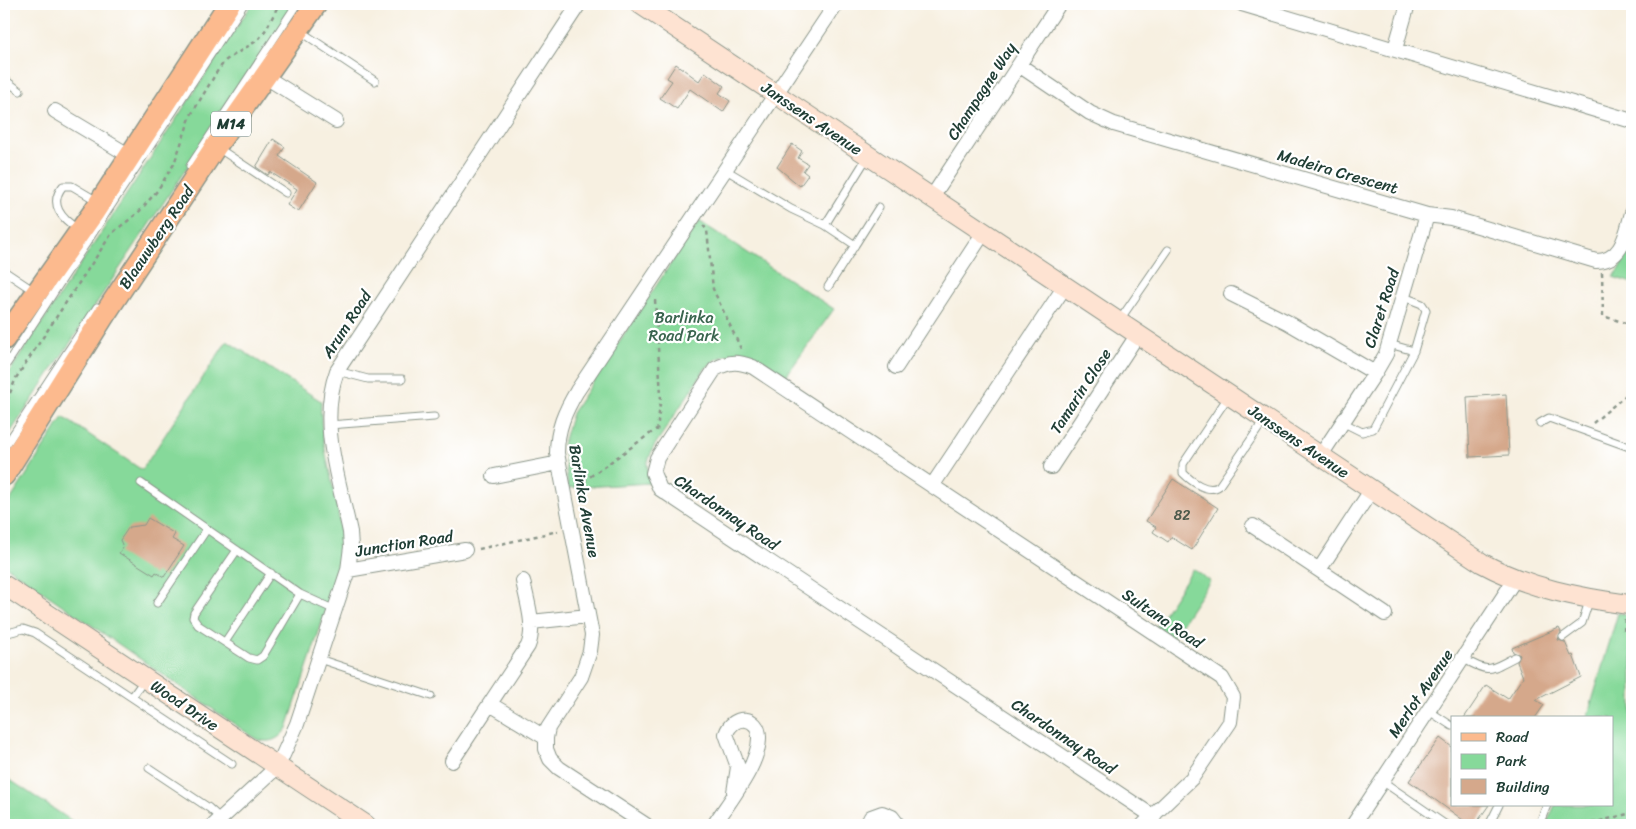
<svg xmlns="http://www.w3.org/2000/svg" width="1636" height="829" font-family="Sriracha,sans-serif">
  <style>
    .green { fill: #86d99a; stroke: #528b67 }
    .building { fill: #d5a88b }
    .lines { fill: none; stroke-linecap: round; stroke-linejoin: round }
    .lane-casing { stroke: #8b968a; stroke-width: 9 }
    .street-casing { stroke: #8b968a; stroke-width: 16 }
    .secondary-casing { stroke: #8b968a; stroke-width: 21 }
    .primary-casing { stroke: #8b968a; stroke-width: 24 }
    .path { stroke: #8b968a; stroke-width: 2.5; stroke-dasharray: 4 4; stroke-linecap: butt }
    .lane { stroke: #fff; stroke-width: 7 }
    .street { stroke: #fff; stroke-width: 14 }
    .secondary { stroke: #fee3d2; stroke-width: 19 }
    .primary { stroke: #fcba8e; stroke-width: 21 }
    .labels { text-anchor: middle; stroke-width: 4.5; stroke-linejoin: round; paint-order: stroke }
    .number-label { font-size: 14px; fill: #4c584a }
    .shield { fill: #fff; stroke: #627771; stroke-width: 1 }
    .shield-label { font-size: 15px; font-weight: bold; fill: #1f3d34 }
    .street-label { font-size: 16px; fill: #1f3d34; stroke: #fff }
    .park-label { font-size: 16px; fill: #39644e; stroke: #fff }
  </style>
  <rect width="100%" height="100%" fill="#fff"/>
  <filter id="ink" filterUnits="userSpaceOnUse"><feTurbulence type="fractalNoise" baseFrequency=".02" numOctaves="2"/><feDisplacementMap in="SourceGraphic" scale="10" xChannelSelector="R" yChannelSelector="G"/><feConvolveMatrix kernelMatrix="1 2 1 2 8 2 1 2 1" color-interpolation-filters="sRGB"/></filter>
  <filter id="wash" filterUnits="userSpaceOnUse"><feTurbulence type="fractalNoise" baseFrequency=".0096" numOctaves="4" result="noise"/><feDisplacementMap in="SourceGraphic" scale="20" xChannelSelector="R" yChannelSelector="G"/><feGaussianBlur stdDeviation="1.12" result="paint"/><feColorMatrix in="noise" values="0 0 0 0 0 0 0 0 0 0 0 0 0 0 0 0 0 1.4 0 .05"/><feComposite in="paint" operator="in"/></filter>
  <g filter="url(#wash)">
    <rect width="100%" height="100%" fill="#f7f0e1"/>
    <path class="green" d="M252,4H296L4,442V380Z
      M699,221L834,309L783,380L742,356L727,355L715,360L705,369L653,448L647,464L650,483L568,488L563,443L572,413Z
      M1632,234V283L1613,277L1620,269Z
      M227,341L321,401C318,460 351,516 338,574L287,728C279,740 269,744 256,739L4,565V510L63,417L142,470Z
      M1193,569L1210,581L1173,637L1156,626Z
      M1618,613L1632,615V825H1546L1555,805H1612V718H1587Z
      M4,776L78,825H4Z"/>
    <g id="blocks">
      <path class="building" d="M676,64L699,81L705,72L724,86L719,93L730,101L723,112L690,89L677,109L660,98L672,81L667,78Z
        M273,139L285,147L279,156L317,182L298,212L287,205L297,189L270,172L268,175L256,167Z
        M792,144L802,151L798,158L808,164L803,171L808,175L800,186L777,167Z
        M1506,394L1509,455L1470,457L1467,397Z
        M1173,479L1218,508L1192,550L1171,537L1168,542L1153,532L1156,527L1146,521Z
        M148,518L175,534L172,539L184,546L164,577L156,572L154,575L119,553L123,547L120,540L129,527L144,525Z
        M1559,628L1561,632L1558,640L1565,642L1571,656L1573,655L1581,677L1536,700L1544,705L1535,718H1464L1486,685L1508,699L1523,677L1517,662L1520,655L1513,652L1512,648Z
        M1440,738L1452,747V805H1489L1475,825H1470L1409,781Z"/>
    </g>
  </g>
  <g filter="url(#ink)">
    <use href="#blocks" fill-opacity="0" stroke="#8b968a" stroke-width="1"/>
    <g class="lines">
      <g class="lane-casing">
        <path id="lane" d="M300,31L375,81
          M4,79L20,91
          M218,148L286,193
          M190,166L297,4
          M726,170L791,209L825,225
          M78,229C62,219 48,204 63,186H72L99,202
          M855,245L879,207
          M4,271L34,291
          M828,287L855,245L825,225L868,156
          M1404,297L1422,304L1426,310L1414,351
          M1119,321L1168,250
          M4,368L244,4
          M337,371L368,379H402
          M1228,397L1183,464V473C1191,481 1208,494 1219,486L1265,419
          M1344,423L1362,432L1373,429L1414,351L1389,344
          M1540,423L1549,418L1632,448
          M329,425L434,417
          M4,448L97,307
          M141,483L300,594L335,610
          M237,550L194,613L193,618L198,625L249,658L257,660L263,656L300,594
          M157,603L207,529
          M4,634L23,629L35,633L232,764
          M1563,637L1582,623L1590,598
          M225,642L271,573
          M319,659L431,696
          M1464,659C1490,674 1489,670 1515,657
          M132,697L145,679
          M1429,711L1452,726
          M149,768L209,808L221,819
          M1382,781L1446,825
          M1489,825L1499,805
          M1539,825L1547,805"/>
      </g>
      <g class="street-casing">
        <path id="street" d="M1242,4L1632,121
          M1395,49L1408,4
          M1019,65L1090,113L1114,124L1427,215L1451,218L1596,261C1623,261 1626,233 1632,213
          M264,76L336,121
          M55,111L130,156
          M932,197L1059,4
          M1231,294L1287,322L1375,373
          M896,367L984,232
          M1321,455L1375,373L1386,354L1427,215
          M1051,467L1138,334
          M494,476L559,463
          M932,486L1065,286
          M1253,526L1385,614
          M348,570L465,550
          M1319,570L1372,489
          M531,622L588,616
          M490,704L546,738
          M452,761L528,646C536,626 527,602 523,581
          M214,825L278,766L297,724L348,570L351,547L350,532C339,479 318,423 337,371L579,4
          M646,825L559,768L550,759L546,749V738L548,728L581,677L590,651L592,635L557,453C557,429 565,411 577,391L836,4
          M714,825C728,803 760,764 759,737C759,716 733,713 726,734L738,767L734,792
          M867,825L871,817L882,813L892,817L898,825
          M1143,825L1192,778L1230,722L1233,697L1222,678L753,367C738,361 730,361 715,369L657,458L653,473L660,489L1154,817
          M1353,825L1515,579"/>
      </g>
      <g class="secondary-casing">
        <path id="secondary" d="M640,4L1482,563C1528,588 1580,598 1632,605
          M4,585L366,825"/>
      </g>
      <g class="primary-casing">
        <path id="primary" d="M4,339L93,213L229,4
          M4,475L103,317L216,146L316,4"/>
      </g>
      <path class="path" d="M703,225L707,230L713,289L742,351
        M1602,272L1603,316L1632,325
        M655,300L661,395L657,431
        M4,408L16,378L112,233L138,213L157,191L174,164L191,115L218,70L226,60L258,40L267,28L279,4
        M1593,423L1632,390
        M577,486L658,428
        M479,549L558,531
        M1625,619L1624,632L1632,638
        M1584,825L1632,813"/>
      <use href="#lane" class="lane"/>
      <use href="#street" class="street"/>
      <use href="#secondary" class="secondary"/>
      <use href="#primary" class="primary"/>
    </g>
  </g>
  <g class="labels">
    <g class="number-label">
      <text x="1182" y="520">82</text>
    </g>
    <rect class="shield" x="211" y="111.5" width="40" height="25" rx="4"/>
    <g class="shield-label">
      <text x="231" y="129">M14</text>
    </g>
    <g class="street-label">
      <text transform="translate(981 91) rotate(-57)" y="6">Champagne Way</text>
      <text transform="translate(812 118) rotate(34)" y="6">Janssens Avenue</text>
      <text transform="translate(1338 171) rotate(16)" y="6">Madeira Crescent</text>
      <text transform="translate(156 237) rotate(-56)" y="6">Blaauwberg Road</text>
      <text transform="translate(1381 308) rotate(-72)" y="6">Claret Road</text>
      <text transform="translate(346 324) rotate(-57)" y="6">Arum Road</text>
      <text transform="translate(1080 391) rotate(-57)" y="6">Tamarin Close</text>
      <text transform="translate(1299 441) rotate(34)" y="6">Janssens Avenue</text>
      <text transform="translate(585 501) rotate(80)" y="6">Barlinka Avenue</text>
      <text transform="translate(727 512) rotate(34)" y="6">Chardonnay Road</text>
      <text transform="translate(404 543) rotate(-9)" y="6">Junction Road</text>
      <text transform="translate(1163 618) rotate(34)" y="6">Sultana Road</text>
      <text transform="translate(1420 693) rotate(-56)" y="6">Merlot Avenue</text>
      <text transform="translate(185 705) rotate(34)" y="6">Wood Drive</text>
      <text transform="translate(1064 736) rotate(34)" y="6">Chardonnay Road</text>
    </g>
    <g class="park-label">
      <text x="684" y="323">Barlinka<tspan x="684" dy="18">Road Park</tspan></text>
    </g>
  </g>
  <rect width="1636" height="829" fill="none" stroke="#fff" stroke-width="20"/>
  <rect x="1451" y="716" width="162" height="90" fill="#ffffff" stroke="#a5b1ae"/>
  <rect x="1461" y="733" width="25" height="8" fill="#fcba8e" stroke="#a5b1ae"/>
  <text x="1496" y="742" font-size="15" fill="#1f3d34">Road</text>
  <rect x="1461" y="754" width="25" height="15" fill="#86d99a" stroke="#a5b1ae"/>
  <text x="1496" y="766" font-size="15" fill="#1f3d34">Park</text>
  <rect x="1461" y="779" width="25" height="15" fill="#d5a88b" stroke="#a5b1ae"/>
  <text x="1496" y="792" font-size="15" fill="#1f3d34">Building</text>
</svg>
